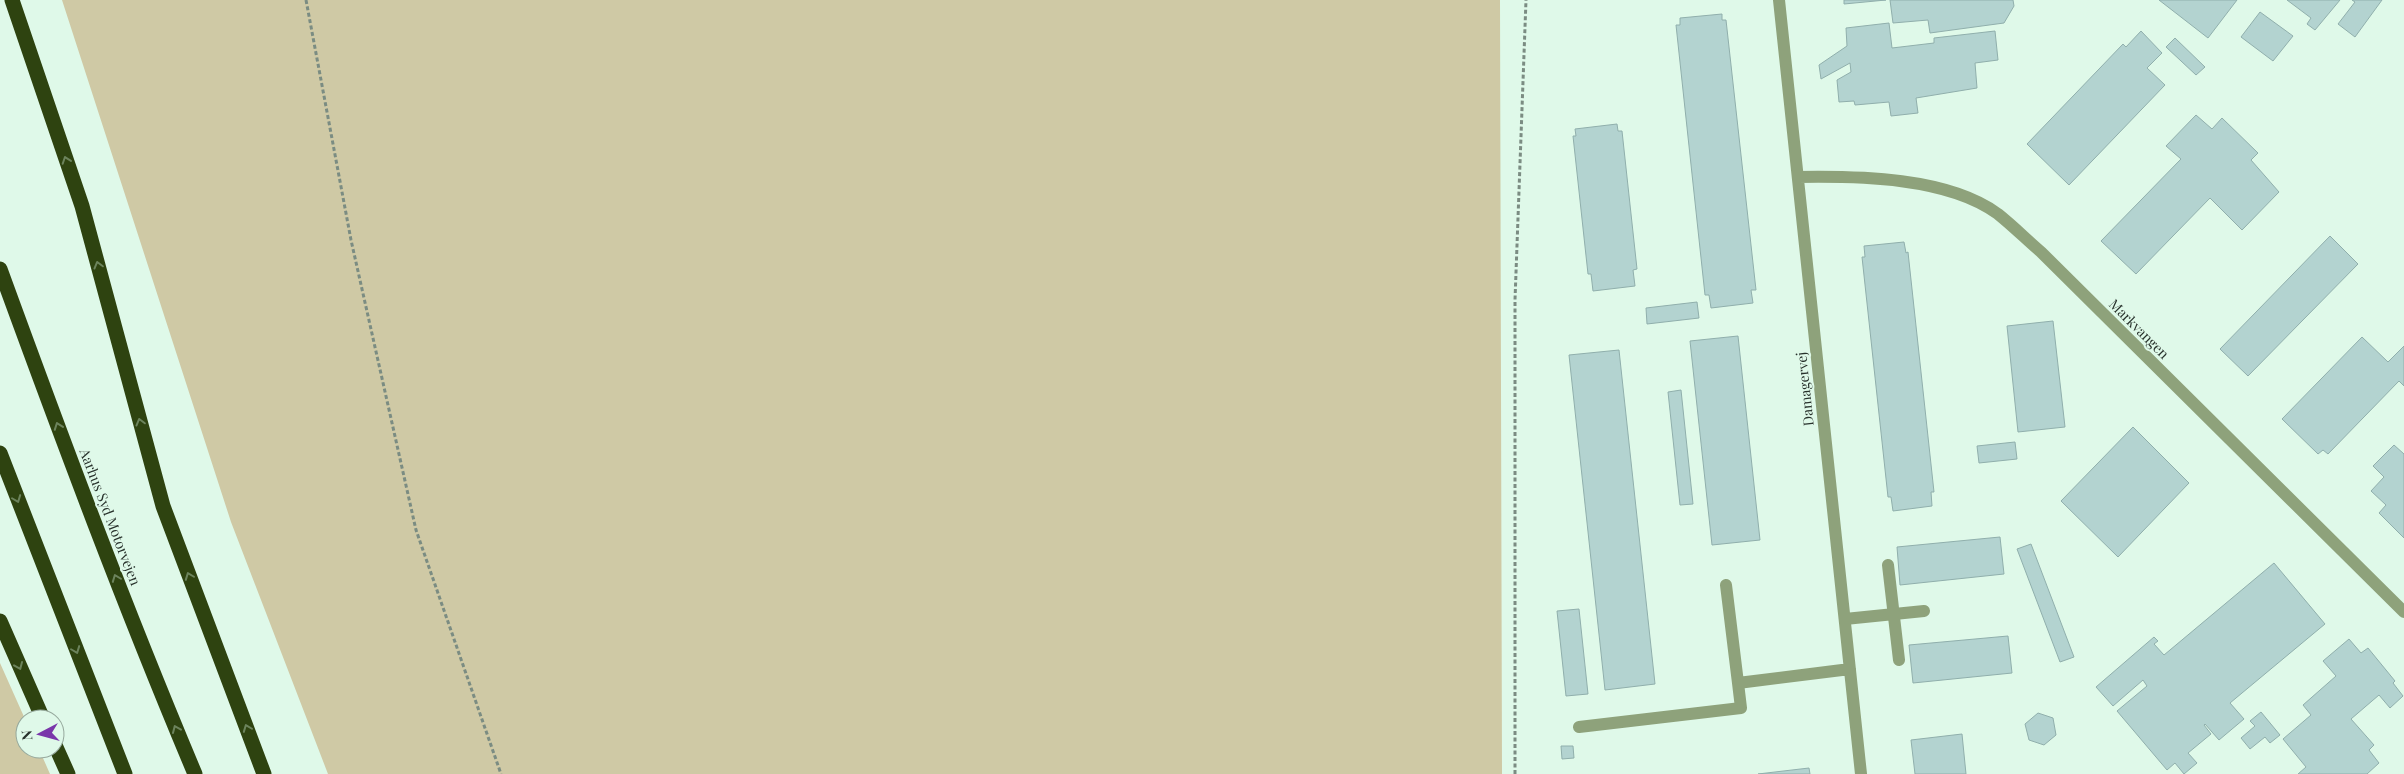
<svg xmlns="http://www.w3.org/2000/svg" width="2404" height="774" font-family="'Playfair Display',serif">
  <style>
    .green { fill: #cfc9a5 }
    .building { fill: #b3d3d0; stroke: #90afac }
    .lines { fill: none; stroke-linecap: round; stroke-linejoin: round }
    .path { stroke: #7b8c82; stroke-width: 3; stroke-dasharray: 4 2.5; stroke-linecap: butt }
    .minor { stroke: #8ea27b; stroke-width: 12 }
    .highway { stroke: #2e4310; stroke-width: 15 }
    .oneway { stroke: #6c835c }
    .labels { text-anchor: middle; stroke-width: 4; stroke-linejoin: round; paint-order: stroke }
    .street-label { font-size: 14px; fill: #28322c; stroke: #dff9e9 }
  </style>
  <rect width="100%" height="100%" fill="#dff9e9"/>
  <path class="green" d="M62,0H1500L1502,774H328L231,522Z
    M0,663L25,719V749H39L50,774H0Z"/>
  <path class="building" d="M1844,0H1886L1844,4Z
    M1890,0H2013L2014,6L2004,23L1930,33L1928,20L1893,23Z
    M2159,0H2237L2208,38Z
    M2287,0H2340L2315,30L2307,24L2311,18Z
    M2352,0H2382L2355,37L2338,24L2355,2Z
    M2260,12L2293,36L2273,61L2241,37Z
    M1722,14V20H1726L1756,290H1751L1753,303L1711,308L1709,295H1705L1676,25H1680V18Z
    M1889,23L1892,48L1934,43V38L1995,31L1998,60L1975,63L1977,88L1916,98L1918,113L1891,116L1889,102L1855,105L1854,101L1839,102L1837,80L1851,72L1850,63L1821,79L1819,65L1847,46L1846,28Z
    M2141,31L2162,53L2147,68L2165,85L2069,185L2027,144L2123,44L2126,47Z
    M2175,38L2205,67L2196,75L2166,47Z
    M2196,115L2212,129L2222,118L2258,153L2251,160L2279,192L2242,230L2210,198L2136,274L2101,241L2181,159L2166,146Z
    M1617,124L1618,131H1622L1637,269L1633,270L1635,286L1593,291L1591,274H1588L1573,136H1576L1575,129Z
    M2330,236L2358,264L2248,376L2220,349Z
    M1904,242L1906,253L1908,252L1934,492H1931L1932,506L1893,511L1891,497H1888L1862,257H1865L1864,246Z
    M1697,302L1699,318L1647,324L1646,308Z
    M2053,321L2065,427L2018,432L2007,326Z
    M1738,336L1760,540L1712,545L1690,341Z
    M2362,337L2388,362L2404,346V386L2399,381L2328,454L2323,450L2318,454L2282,419Z
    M1619,350L1655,684L1605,690L1569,355Z
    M1681,390L1693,504L1680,505L1668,392Z
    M2133,427L2189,483L2118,557L2061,501Z
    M2015,442L2017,459L1979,463L1977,446Z
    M2394,445L2404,454V538L2379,513L2386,505L2371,491L2384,477L2373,466Z
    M2000,537L2004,574L1900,585L1897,547Z
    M2031,544L2074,657L2060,662L2017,549Z
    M2274,563L2325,624L2230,703L2244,719L2219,740L2205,724L2204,725L2211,734L2188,753L2197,763L2184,774L2175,763L2167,770L2117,711L2147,686L2143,680L2113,706L2096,687L2154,637L2158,641L2154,644L2164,655Z
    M1579,609L1588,694L1566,696L1557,611Z
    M2008,636L2012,673L1913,683L1909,645Z
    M2349,639L2361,653L2368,648L2395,681L2393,683L2403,696L2390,708L2379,695L2351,719L2374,745L2369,750L2379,763L2367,774H2298L2306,767L2283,739L2311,715L2303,705L2336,676L2323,661Z
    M2261,712L2280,735L2270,743L2265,737L2250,749L2241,738L2255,726L2250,721Z
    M2038,713L2053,718L2056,735L2044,745L2029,740L2025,724Z
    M1962,734L1966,774H1915L1911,740Z
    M1561,746H1573L1574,758L1562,759Z
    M1809,768L1810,774H1758Z"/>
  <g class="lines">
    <path class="path" d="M306,0L351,240L416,530L501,774
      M1515,774V300L1526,0"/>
    <path class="minor" d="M1779,0L1861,774
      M1798,177C1858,176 1948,177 1998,214C2013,226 2027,240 2041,252L2404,612
      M1888,565L1899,660
      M1726,585L1738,683
      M1845,619L1924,611
      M1579,727L1741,708L1738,683L1850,669"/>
    <path class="highway" d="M12,0L82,206L163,506L264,774
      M0,269C62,439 125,608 195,774
      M0,453L125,774
      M0,621L43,719
      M55,745L68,774"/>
  </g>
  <defs><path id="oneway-chevron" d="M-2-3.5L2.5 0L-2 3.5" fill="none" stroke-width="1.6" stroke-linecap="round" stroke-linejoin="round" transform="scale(1.25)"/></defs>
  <g class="oneway">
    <use href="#oneway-chevron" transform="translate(66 160) rotate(-109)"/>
    <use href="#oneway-chevron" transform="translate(98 265) rotate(-105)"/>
    <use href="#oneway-chevron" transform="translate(140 422) rotate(-105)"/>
    <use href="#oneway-chevron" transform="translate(58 426) rotate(-110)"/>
    <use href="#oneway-chevron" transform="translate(17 499) rotate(69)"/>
    <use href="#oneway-chevron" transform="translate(189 576) rotate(-111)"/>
    <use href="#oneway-chevron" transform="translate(116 578) rotate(-111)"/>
    <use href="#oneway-chevron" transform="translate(76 650) rotate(69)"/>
    <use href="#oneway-chevron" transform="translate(19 666) rotate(67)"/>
    <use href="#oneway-chevron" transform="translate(247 728) rotate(-111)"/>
    <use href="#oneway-chevron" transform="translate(176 729) rotate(-113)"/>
  </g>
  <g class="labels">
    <g class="street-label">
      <text transform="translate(2139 329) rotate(45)" y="5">Markvangen</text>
      <text transform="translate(1805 389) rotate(-96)" y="5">Damagervej</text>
      <text transform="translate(110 517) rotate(69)" y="5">Aarhus Syd Motorvejen</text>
    </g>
  </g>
  <g transform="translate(40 734) rotate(264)"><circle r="24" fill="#dff9e9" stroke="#96a99d"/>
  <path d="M0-4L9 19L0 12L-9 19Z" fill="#7a37aa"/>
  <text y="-8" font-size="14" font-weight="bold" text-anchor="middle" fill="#28322c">N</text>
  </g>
</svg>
